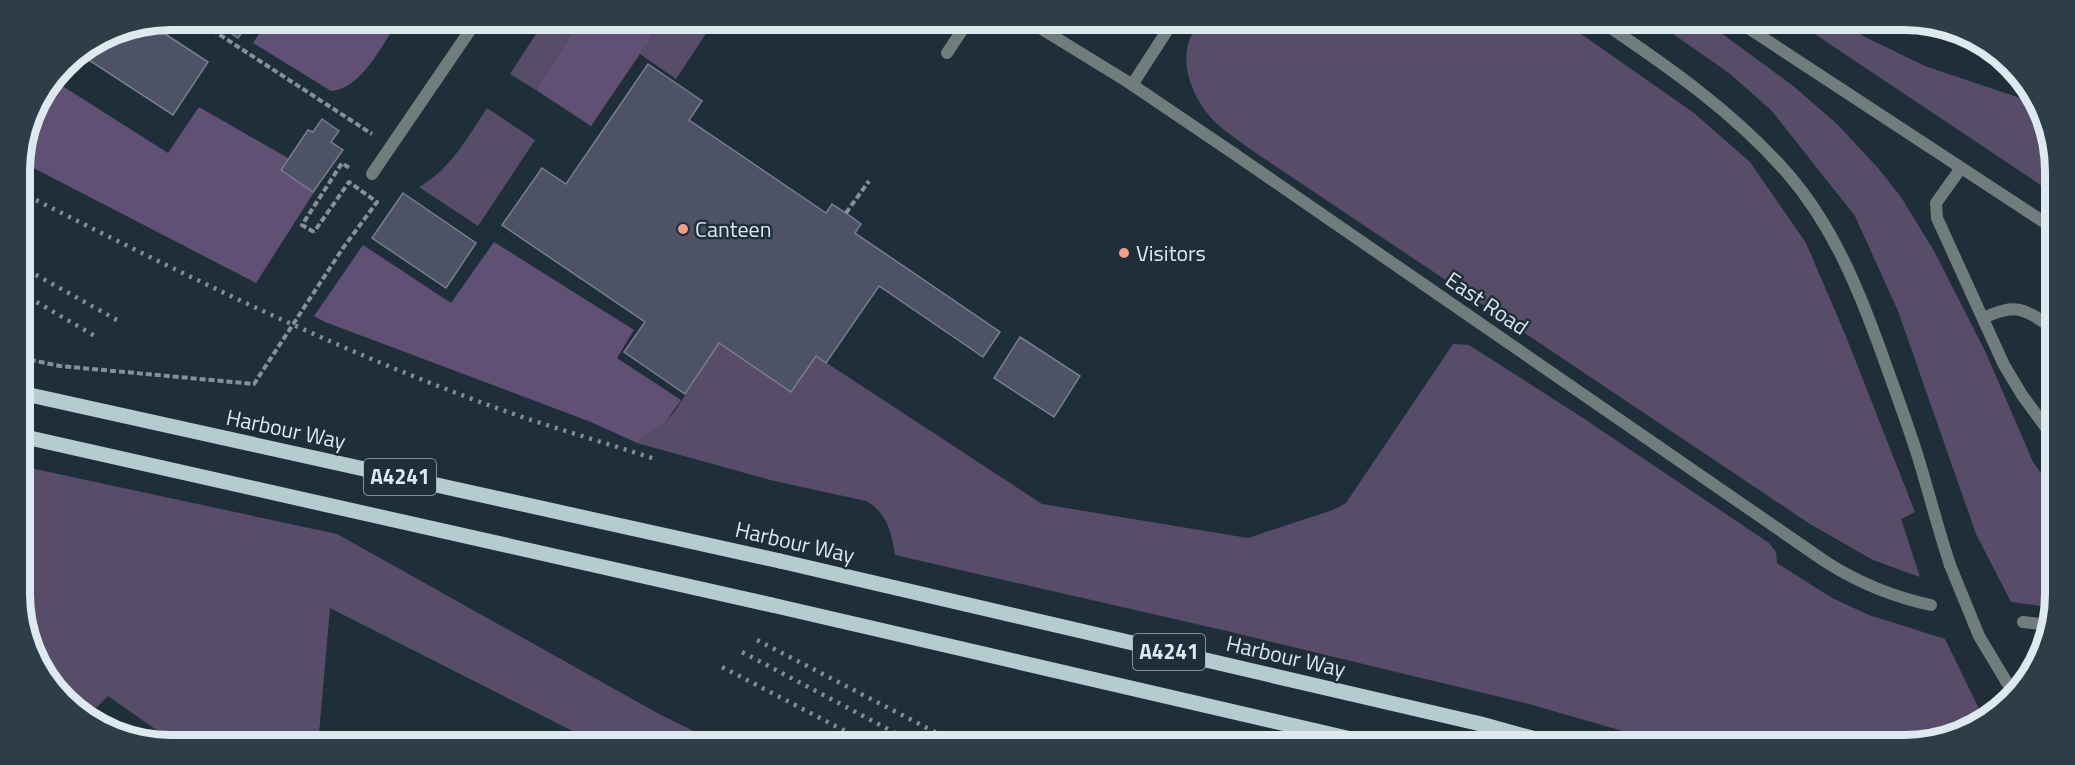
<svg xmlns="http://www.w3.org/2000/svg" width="2075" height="765" font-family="'Titillium Web',sans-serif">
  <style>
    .green { fill: #584d69 }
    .forest { fill: #5f5074 }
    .building { fill: #4d5365; stroke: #787e91; stroke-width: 1.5 }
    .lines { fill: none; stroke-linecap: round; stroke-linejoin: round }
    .path { stroke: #84919a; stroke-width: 4; stroke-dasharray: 6 3; stroke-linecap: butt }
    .service { stroke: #717c7d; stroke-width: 12 }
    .primary { stroke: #b4cbcf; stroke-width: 15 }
    .rail { stroke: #7f8d96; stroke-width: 4.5; stroke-dasharray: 3 6; stroke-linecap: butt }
    .path-bridge { stroke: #84919a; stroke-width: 4; stroke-dasharray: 6 3; stroke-linecap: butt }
    .service-bridge { stroke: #717c7d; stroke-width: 12 }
    .primary-bridge { stroke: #b4cbcf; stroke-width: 15 }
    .poi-dot { fill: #f39f84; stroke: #1f2f3a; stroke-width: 2 }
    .labels { text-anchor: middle; stroke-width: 5; stroke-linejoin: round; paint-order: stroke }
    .shield { fill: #1f2f3a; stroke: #a4b0b9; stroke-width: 1.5 }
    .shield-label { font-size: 21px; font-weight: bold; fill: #dde8ef }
    .poi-label { font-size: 22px; fill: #dde8ef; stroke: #1f2f3a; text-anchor: start }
    .street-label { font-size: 22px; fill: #dde8ef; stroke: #1f2f3a }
    .rim { fill: none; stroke: #dde8ef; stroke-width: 8 }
  </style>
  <rect width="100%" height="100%" fill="#1f2f3a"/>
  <path class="green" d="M545,20H580L536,90L510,74Z
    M663,20H715L676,79L640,54Z
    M1201,20H1259L1264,23L1266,20H1561L1694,113L1750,162L1806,243L1845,334L1915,512L1901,519L1920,577L1873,560L1810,524L1247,147C1237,139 1226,132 1217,124C1189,96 1173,53 1201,20Z
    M1653,20H1698L1721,33L1792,85L1837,124L1878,168L1901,197L1934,251L1986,353L2033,462L2050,486L2048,607L2011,602L1976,534L1898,311L1855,216L1771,110L1729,73Z
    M1794,20H1838L1865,37L1925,66L2032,102L2054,151V194Z
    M487,108L535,140L478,226L419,187C451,169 467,138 487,108Z
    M719,343L791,392L816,356L1042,504L1248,538L1333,510L1346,503L1453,344L1469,345L1583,418L1769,543L1776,552L1777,563L1832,598L1869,615L1945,639L1984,719L1914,745H1671L1529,704L1227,631L895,555C892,534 887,512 866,501L770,480L637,443L665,423L675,411Z
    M21,466L337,534L659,714L722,745H600L330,608L318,745H178L108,696L89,715L57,694L22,623Z"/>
  <path class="forest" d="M268,20H295L303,25L310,26L329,20H399C383,43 362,89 331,91L253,43Z
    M580,20H663L591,126L536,90Z
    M1085,20H1116L1129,29H1109Z
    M53,80L168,153L199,107L323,178L256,283L20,161L35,104Z
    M494,242L634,330L617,358L681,400L665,423L637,443L591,422L325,322L314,316L363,245L451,303Z"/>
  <path class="building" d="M211,20H251L238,38Z
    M150,24L208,62L173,115L78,53L113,31Z
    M648,64L702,101L689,120L826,213L832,204L846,213L861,224L855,233L1000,332L983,357L879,286L826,363L816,356L791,392L719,343L685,394L624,352L645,322L502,225L542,168L566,184Z
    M322,119L339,131L331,142L343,150L313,192L281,170L308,130L313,132Z
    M403,193L476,243L446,288L372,238Z
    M1020,337L1080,376L1054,417L994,378Z"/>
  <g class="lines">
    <path class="path" d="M197,20L372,134
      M846,213L869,181
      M314,232L302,225L342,163L351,169"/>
    <path class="service" d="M1027,20L1128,82L1233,153L1826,562C1859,583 1893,597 1931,605
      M1599,20C1666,65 1734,112 1788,174C1833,226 1859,290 1882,354C1894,388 1907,422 1918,457C1929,493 1938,529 1950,565
      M1736,20L2053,228
      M947,53L969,20
      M1132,85L1174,20
      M1961,168L1936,203L1937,218L2004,365L2022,395L2050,433
      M372,174L477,20
      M1983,318C2017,303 2023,308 2052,328
      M2023,622L2048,625
      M2006,681L2013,691"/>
    <path class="primary" d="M780,561L1481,724L1557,745
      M772,605L1377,745"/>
    <path class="rail" d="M20,192C184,275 351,358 525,418C568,432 612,445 655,459
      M20,266L117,320
      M21,293L95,336
      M757,640L960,745
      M742,652L918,745
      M722,667L872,745"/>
    <path class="path-bridge" d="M21,358L60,366L254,384L343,248L377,202L349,182L314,232"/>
    <path class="service-bridge" d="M1950,565L1979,636L2006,681"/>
    <path class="primary-bridge" d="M21,393L780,561
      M21,436L772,605"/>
  </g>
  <g class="poi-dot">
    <circle cx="683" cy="229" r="6"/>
    <circle cx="1124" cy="253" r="6"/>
  </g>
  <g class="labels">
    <g class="shield">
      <rect x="364" y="459" width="72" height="36" rx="4.5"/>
      <rect x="1133" y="634" width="72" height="36" rx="4.5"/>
    </g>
    <g class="shield-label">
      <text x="400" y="484">A4241</text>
      <text x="1169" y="659">A4241</text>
    </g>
    <g class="poi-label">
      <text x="695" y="237">Canteen</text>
      <text x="1136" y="261">Visitors</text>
    </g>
    <g class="street-label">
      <text transform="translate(1487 303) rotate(34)" y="8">East Road</text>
      <text transform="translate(286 429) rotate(12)" y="8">Harbour Way</text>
      <text transform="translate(795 542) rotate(13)" y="8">Harbour Way</text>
      <text transform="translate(1286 656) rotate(13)" y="8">Harbour Way</text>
    </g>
  </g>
  <path d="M0 0H2075V765H0ZM171 30H1904A141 141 0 0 1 2045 171V594A141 141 0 0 1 1904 735H171A141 141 0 0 1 30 594V171A141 141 0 0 1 171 30Z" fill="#2e3e48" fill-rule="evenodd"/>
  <path class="rim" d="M171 30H1904A141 141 0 0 1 2045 171V594A141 141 0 0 1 1904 735H171A141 141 0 0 1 30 594V171A141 141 0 0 1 171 30Z"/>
</svg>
